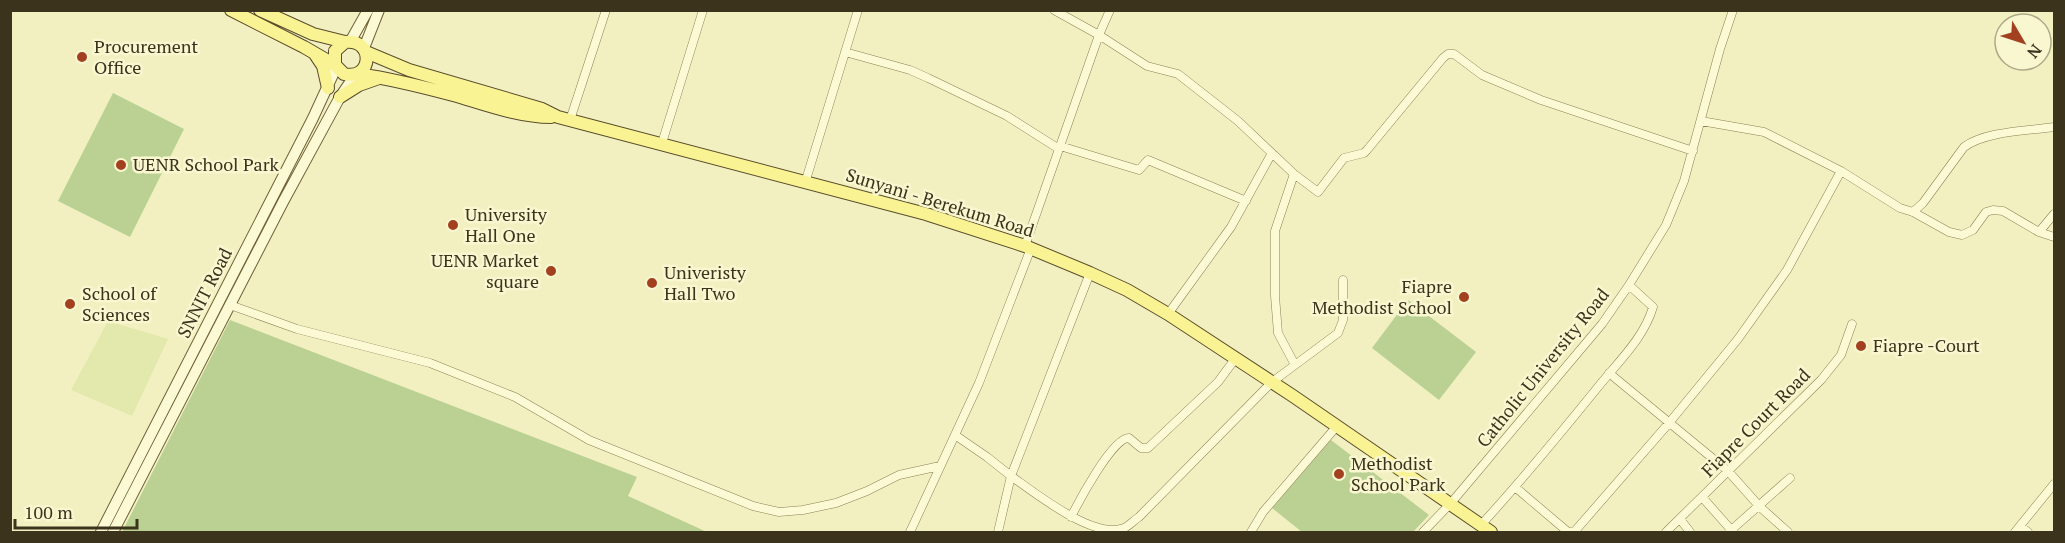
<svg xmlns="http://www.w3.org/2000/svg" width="2065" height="543" font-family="'PT Serif',serif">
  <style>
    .farmland { fill: #e3e9ac }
    .green { fill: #bad193 }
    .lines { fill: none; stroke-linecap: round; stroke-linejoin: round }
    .street-casing { stroke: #8d8156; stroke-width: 9 }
    .secondary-casing { stroke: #6f6239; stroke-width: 12 }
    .primary-casing { stroke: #5a4d2b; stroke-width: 14 }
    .street { stroke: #fcfad4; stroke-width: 8 }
    .secondary { stroke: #fcfad4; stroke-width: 10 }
    .primary { stroke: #f9f394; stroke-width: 12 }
    .poi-dot { fill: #a24020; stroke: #f9f7d0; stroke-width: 2 }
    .labels { text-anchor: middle; stroke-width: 5; stroke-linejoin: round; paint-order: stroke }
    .poi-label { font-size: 18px; fill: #3b331c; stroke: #f9f7d0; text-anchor: start }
    .street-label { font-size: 18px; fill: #3b331c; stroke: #f9f7d0 }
  </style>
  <rect width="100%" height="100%" fill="#f2f0c0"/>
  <path class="farmland" d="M108,321L168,339L132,416L71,390Z"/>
  <path class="green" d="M113,93L184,129L130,237L58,201Z
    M1408,300L1476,352L1439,400L1372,348Z
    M230,320L637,477L628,496L707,532H122Z
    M1331,440L1429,515L1413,532H1302L1272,508Z"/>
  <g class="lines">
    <g class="street-casing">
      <path id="street" d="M1110,10L1099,35L1147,66L1178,74L1238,121L1294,174L1318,192L1344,158L1364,153L1367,150L1443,58L1448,54H1454L1482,75L1541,100L1693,151
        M845,52L910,70L928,78L1007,116L1059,149
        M570,120L606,10
        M1701,121L1764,132L1841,171L1900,208L1913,212L1949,232L1962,235L1973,230L1986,212L1993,210L2003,211L2039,232L2054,237
        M662,143L703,10
        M1060,146L1139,170L1148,160L1246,201
        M1294,174L1275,231V296L1278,333L1295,365
        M805,183L858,10
        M1913,212L1923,203L1964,147C1986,131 2027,131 2054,127
        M2039,232L2054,214
        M1025,246L1099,35L1054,10
        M1090,273L1011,476C1035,493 1094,540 1124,528C1129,526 1134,520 1139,517L1272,382L1338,333L1343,320V280
        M230,305L297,329L430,363L515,397L589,440L753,506L779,512L803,510L836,503L867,491L899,475L940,466
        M1168,314L1231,227L1272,153
        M1609,373L1728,471L1760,507L1788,532
        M955,435L987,457L1011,476L998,532
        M1515,487L1568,532
        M1702,497L1733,532
        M1071,517C1079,501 1113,437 1129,438L1141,448H1148L1218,382L1235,359
        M1680,519L1690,532
        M1481,525C1522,480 1560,434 1598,387C1618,362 1644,338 1653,307L1629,285
        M2020,526L2028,532
        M910,532L979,383L1031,248
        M1251,532L1263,512L1337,426
        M1423,532L1451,503L1602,324L1629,285L1666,225L1684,181L1720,49L1733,10
        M1571,532L1575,531L1669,423L1738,339L1787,270L1841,171
        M1666,532L1821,380L1841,355L1852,324
        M1729,532L1790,478
        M2015,532L2054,484"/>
    </g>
    <g class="secondary-casing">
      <path id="secondary" d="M350,42L368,10
        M364,48L379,10
        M101,532L313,118L336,68
        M113,532L283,202L340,97L355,75"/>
    </g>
    <g class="primary-casing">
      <path id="primary" d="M231,10L304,47L335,65L344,74C373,81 375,38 345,42L335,51V65
        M260,10L313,34L345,42
        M366,52L409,70L542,109L558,117L926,214L1025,246L1090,273L1127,290L1168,314L1293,396L1491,532
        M315,54L323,66L328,88
        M358,74C392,79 424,87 457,96C487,105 520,117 551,117
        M340,97L359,85L379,78"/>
    </g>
    <use href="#street" class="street"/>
    <use href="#secondary" class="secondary"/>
    <use href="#primary" class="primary"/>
  </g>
  <g class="poi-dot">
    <circle cx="82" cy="57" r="6"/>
    <circle cx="121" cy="165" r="6"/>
    <circle cx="453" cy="225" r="6"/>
    <circle cx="551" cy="271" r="6"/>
    <circle cx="652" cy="283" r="6"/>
    <circle cx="1464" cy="297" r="6"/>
    <circle cx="70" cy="304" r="6"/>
    <circle cx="1861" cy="346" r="6"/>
    <circle cx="1339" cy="474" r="6"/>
  </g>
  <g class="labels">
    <g class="poi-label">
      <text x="94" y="53">Procurement<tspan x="94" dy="21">Office</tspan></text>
      <text x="133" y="171">UENR School Park</text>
      <text x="465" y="221">University<tspan x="465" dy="21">Hall One</tspan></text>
      <text x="539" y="267" text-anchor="end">UENR Market<tspan x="539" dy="21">square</tspan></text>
      <text x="664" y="279">Univeristy<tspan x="664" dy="21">Hall Two</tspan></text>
      <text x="1452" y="293" text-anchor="end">Fiapre<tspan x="1452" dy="21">Methodist School</tspan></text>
      <text x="82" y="300">School of<tspan x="82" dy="21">Sciences</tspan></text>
      <text x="1873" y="352">Fiapre -Court</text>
      <text x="1351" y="470">Methodist<tspan x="1351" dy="21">School Park</tspan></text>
    </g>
    <g class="street-label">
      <text transform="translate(940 203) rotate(17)" y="6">Sunyani - Berekum Road</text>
      <text transform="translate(205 293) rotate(-63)" y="6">SNNIT Road</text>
      <text transform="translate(1543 368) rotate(-51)" y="6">Catholic University Road</text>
      <text transform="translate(1756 423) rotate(-45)" y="6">Fiapre Court Road</text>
    </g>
  </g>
  <rect width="2065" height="543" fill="none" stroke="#3b331c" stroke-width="24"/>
  <g transform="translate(2023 42) rotate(129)"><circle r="28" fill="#f9f7d0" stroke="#ada988" stroke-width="1.5"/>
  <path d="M0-4.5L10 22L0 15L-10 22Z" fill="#a24020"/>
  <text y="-9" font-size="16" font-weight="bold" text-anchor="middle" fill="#3b331c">N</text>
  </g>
  <path d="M15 519v9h122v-9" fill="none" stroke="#3b331c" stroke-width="3"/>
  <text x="24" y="519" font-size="18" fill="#3b331c" stroke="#f9f7d0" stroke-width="4.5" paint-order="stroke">100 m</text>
</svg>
